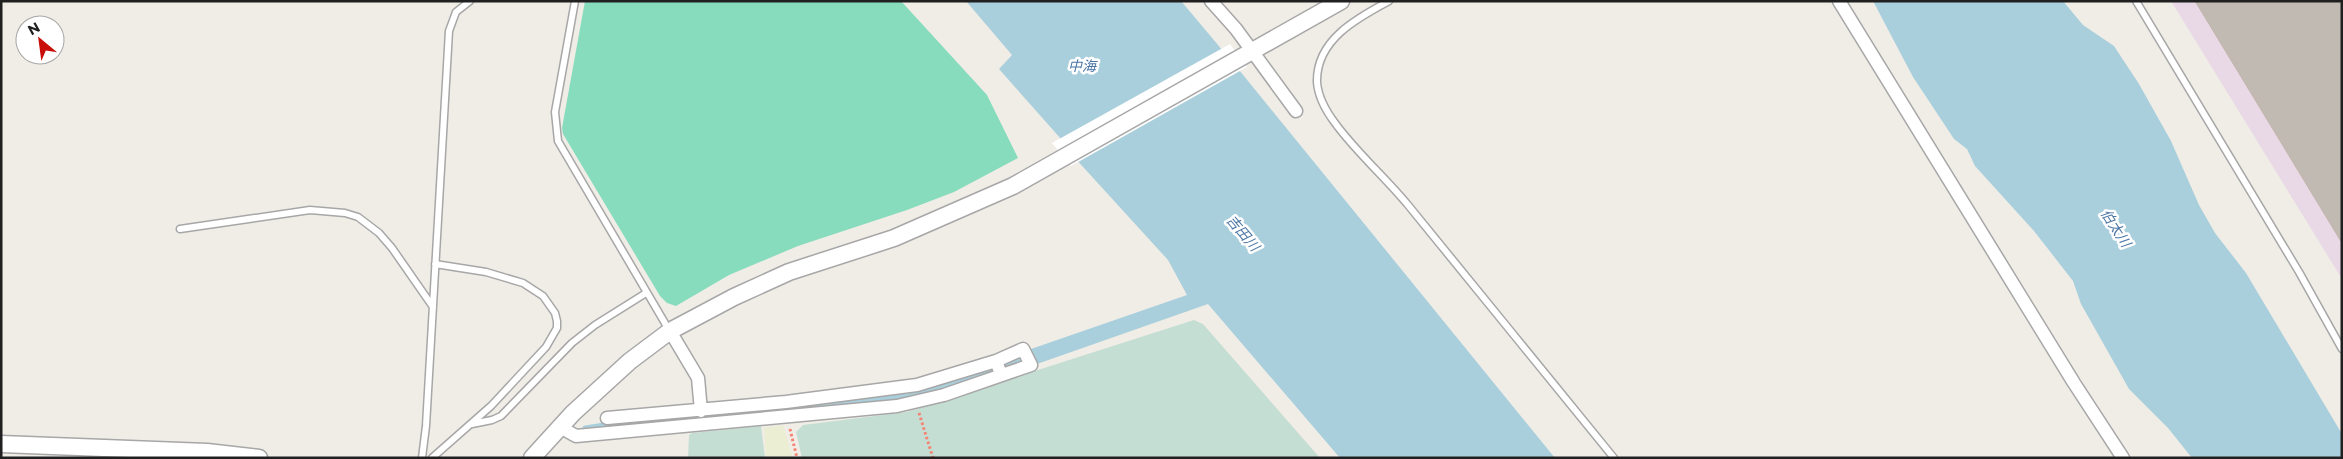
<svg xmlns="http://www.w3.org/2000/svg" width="2343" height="459" font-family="Montserrat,'Noto Sans JP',sans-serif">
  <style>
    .industrial { fill: #e9d9e6 }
    .farmland { fill: #ebeed3 }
    .wetland { fill: #c5ded3 }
    .pitch { fill: #88dcbe }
    .water { fill: #a9cfdc }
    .pier { fill: #fff }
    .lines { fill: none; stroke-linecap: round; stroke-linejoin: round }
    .stream { stroke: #a9cfdc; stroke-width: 5 }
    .building { fill: #c1bab3; stroke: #c2b5aa }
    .service-casing { stroke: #a7a7a7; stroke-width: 9 }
    .minor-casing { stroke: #a7a7a7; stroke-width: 15 }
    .tertiary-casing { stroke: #a7a7a7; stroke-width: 19 }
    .path { stroke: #f58473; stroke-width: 3; stroke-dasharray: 2.5 2.5; stroke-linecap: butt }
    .service { stroke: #fff; stroke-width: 6 }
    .minor { stroke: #fff; stroke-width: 12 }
    .tertiary { stroke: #fff; stroke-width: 16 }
    .labels { text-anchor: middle; stroke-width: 5; stroke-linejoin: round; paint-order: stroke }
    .water-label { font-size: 14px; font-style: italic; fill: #4c77a5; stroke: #fff }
  </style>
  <rect width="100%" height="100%" fill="#f0ede7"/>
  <path class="industrial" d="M2171,1H2342V279Z"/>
  <path class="farmland" d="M783,425L793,458H766L764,428Z"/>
  <path class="wetland" d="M1194,320L1203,324L1320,458H802L796,432L803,425L907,412Z
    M761,426L765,458H688L689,435L692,433Z"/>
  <path class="pitch" d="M585,1H901L987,95L1018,158L954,192L907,210L798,246L729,275L676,306L667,303L660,296L563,134L562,128Z"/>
  <path class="water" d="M966,1H1181L1229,58L1069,148L999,69L1012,55Z
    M1873,1H2063L2083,25L2114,46L2139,84L2171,141L2199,205L2215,233L2246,273L2342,434V458H2192L2168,428L2129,389L2081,304L2073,281L2034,231L1975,166L1967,149L1954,139L1913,77Z
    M1235,65L1555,458H1340L1208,304L1037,364L1029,353L1031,349L1187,295L1168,260L1074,157Z"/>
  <path class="pier" d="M1230,44L1247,67L1071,166L1052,143Z"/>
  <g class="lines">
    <path class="stream" d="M635,422L782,410L915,395L1026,358
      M585,428L611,424"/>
  </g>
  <path class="building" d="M2195,1H2342V243Z"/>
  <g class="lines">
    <g class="service-casing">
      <path id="service" d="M575,1L555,112L558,141L669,330
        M1389,1C1357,18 1316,40 1317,82C1318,97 1326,111 1335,123C1356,152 1385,177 1408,205C1477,289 1545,374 1614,458
        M2136,1L2299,272L2342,349
        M180,229L310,210L345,213L358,217L379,233L392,248L433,307
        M472,424L492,420L501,416L572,343L595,325L646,293
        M422,458L426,426L449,31L456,12L470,1
        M432,458L491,406L546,347L557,328V321L555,313L543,296L523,283L486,272L435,264"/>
    </g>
    <g class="minor-casing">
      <path id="minor" d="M1211,1L1236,29L1296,111
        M1839,1L2074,383L2123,458
        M670,331L698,378L701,411
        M607,418L786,402L917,385L996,361L999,369
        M560,427L576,436L897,406L944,395L1031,365L1023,349L996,361"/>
    </g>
    <g class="tertiary-casing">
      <path id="tertiary" d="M1,444L207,452L259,458
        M532,458L573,413L630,361L670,331L734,297L789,272L894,238L1013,186L1341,1"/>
    </g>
    <path class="path" d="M919,413L933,458
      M790,429L797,458"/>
    <use href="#service" class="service"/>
    <use href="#minor" class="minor"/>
    <use href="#tertiary" class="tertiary"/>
  </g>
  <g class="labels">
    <g class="water-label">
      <text x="1082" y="71">中海</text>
      <text transform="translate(2116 228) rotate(57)" y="5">伯太川</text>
      <text transform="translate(1243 233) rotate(50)" y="5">吉田川</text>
    </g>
  </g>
  <rect width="2343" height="459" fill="none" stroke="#202020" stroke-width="5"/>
  <g transform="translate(40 40) rotate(331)"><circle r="24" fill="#ffffff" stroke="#a6a6a6"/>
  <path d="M0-4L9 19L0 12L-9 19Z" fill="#c90d08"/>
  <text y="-8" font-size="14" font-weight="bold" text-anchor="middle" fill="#202020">N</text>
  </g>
</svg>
